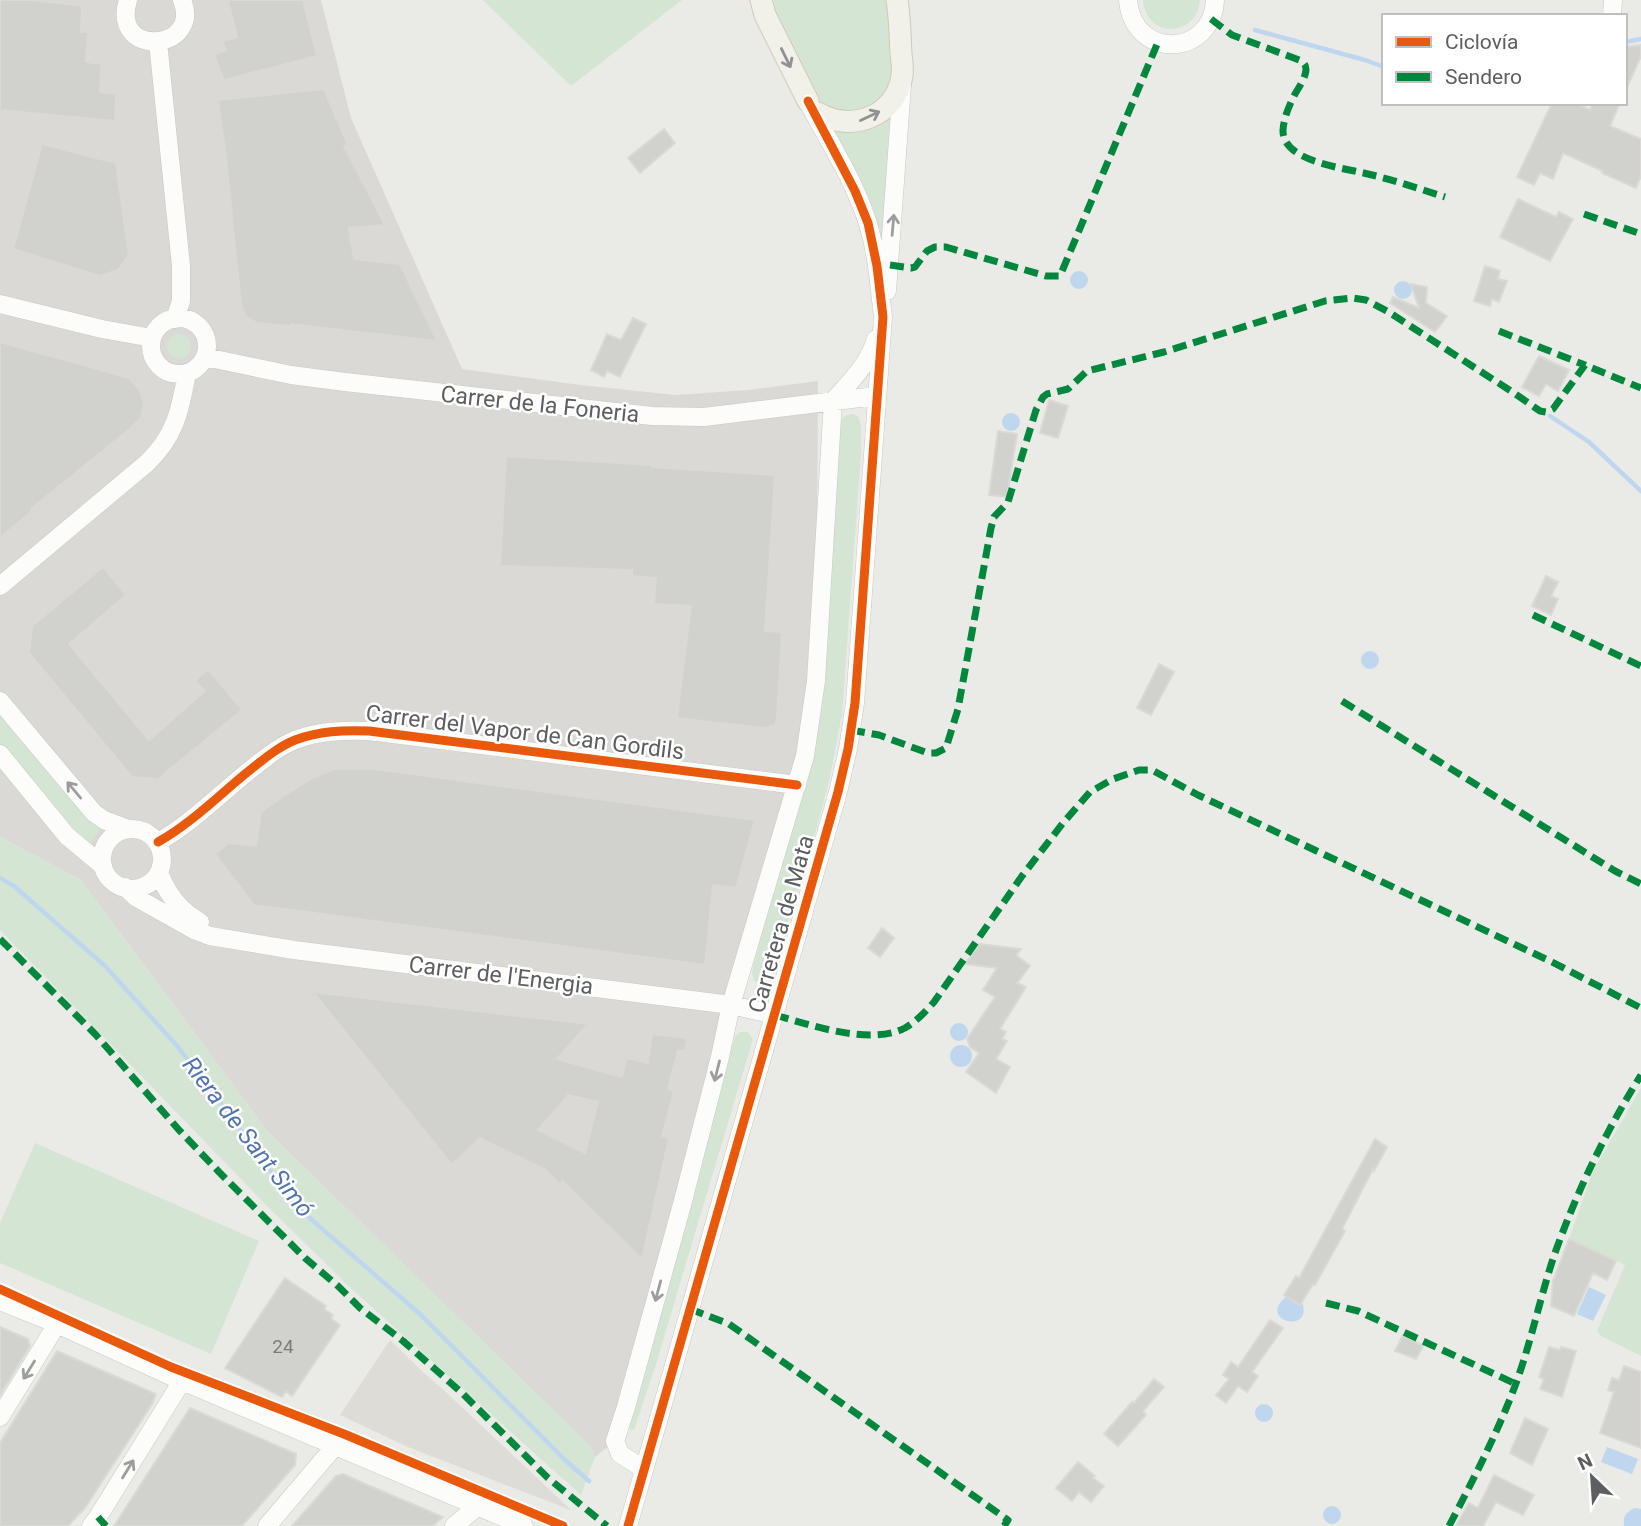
<svg xmlns="http://www.w3.org/2000/svg" width="1641" height="1526" font-family="Roboto,sans-serif">
  <style>
    .industrial { fill: #dad9d6 }
    .education { fill: #dddcd6 }
    .green { fill: #d5e5d4 }
    .water { fill: #bfd6ef }
    .lines { fill: none; stroke-linecap: round; stroke-linejoin: round }
    .stream { stroke: #bfd6ef; stroke-width: 4.5 }
    .building { fill: #d1d1ce; stroke: #dad9d5; stroke-width: 2; fill-rule: evenodd }
    .minor-casing { stroke: #c8c8c7; stroke-width: 19 }
    .major-casing { stroke: #cfcbb7; stroke-width: 23 }
    .minor { stroke: #fcfcfb; stroke-width: 18 }
    .major { stroke: #f1f1e9; stroke-width: 21 }
    .quiet { stroke: #00873e; stroke-width: 7; stroke-dasharray: 14 7; stroke-linecap: butt }
    .cycleway-casing { stroke: #fff; stroke-width: 13 }
    .cycleway { stroke: #e8590c; stroke-width: 9 }
    .oneway { stroke: #909191 }
    .oneway2 { stroke: #9c9d9f }
    .labels { text-anchor: middle; stroke-width: 5; stroke-linejoin: round; paint-order: stroke }
    .number-label { font-size: 19px; fill: #7a7c7e }
    .street-label { font-size: 23px; fill: #5c5e62; stroke: #fff }
    .water-label { font-size: 24px; font-style: italic; fill: #5074ab; stroke: #fff }
  </style>
  <rect width="100%" height="100%" fill="#eaeae6"/>
  <path class="industrial" d="M0,0H321L351,118L462,369L580,385L676,395L748,390L818,381L816,681L615,1441L595,1457L591,1447L268,1132L81,880L0,837Z"/>
  <path class="education" d="M390,1340L422,1371L449,1395L571,1510L408,1447L340,1415Z"/>
  <path class="green" d="M483,0H682L571,86Z
    M768,0H890L894,72L890,89L868,110L851,113L825,108L814,98Z
    M1143,0H1200C1197,38 1146,39 1143,0Z
    M892,118L882,245L832,130C860,134 867,131 892,118Z
    M167 346a12 12 0 1 1 24 0a12 12 0 1 1-24 0Z
    M852,414L858,416L861,425V453L842,714L830,777L808,861L769,981L760,984L754,981L752,973L754,962C777,873 811,786 823,694L839,422L845,416Z
    M0,714L101,828L88,846L67,826L0,745Z
    M0,837L81,880L268,1132L591,1447L595,1457L581,1495L355,1292L269,1208L0,930Z
    M740,1032H748L753,1039L656,1364L634,1430L626,1427L696,1169L735,1037Z
    M1641,1088V1356L1601,1336L1597,1331L1625,1265L1569,1239L1593,1171Z
    M35,1143L259,1241L211,1354L0,1263V1223Z"/>
  <path class="water" d="M1070 280a9 9 0 1 1 18 0a9 9 0 1 1-18 0Z
    M1394 290a9 9 0 1 1 18 0a9 9 0 1 1-18 0Z
    M1002 422a9 9 0 1 1 18 0a9 9 0 1 1-18 0Z
    M1361 660a9 9 0 1 1 18 0a9 9 0 1 1-18 0Z
    M950 1032a9 9 0 1 1 18 0a9 9 0 1 1-18 0Z
    M950 1056a11 11 0 1 1 22 0a11 11 0 1 1-22 0Z
    M1589,1287L1606,1295L1593,1321L1577,1314Z
    M1286,1297L1300,1305L1302,1302C1314,1335 1256,1321 1286,1297Z
    M1255 1413a9 9 0 1 1 18 0a9 9 0 1 1-18 0Z
    M1607,1447L1638,1459L1632,1474L1601,1462Z
    M1323 1515a9 9 0 1 1 18 0a9 9 0 1 1-18 0Z
    M1635,1508L1641,1509V1526H1624C1623,1516 1626,1512 1635,1508Z"/>
  <g class="lines">
    <path class="stream" d="M1255,30L1365,60L1384,67
      M1625,42L1641,39
      M1550,416L1589,442L1641,491
      M0,878L14,886L105,966L178,1047L242,1132L296,1206L421,1315L565,1460L589,1481"/>
  </g>
  <path class="building" d="M0,0H32L82,6L81,32H88L86,62L101,64L100,92L116,94L115,121L0,110Z
    M228,0H303L317,56L224,80L214,55L226,50L222,41L237,37Z
    M1641,45V56L1625,92V47Z
    M324,89L348,145L344,146L385,225L349,228L354,259L400,264L437,341L291,324V326L257,323L246,317L241,305L226,158L218,100Z
    M1552,103H1576L1590,110L1593,103H1620L1610,126L1641,139V176L1636,188L1602,173L1603,171L1563,153L1553,179L1540,173L1534,185L1517,177Z
    M664,129L675,143L640,173L628,158Z
    M42,144L116,163L129,255L118,270L100,276L13,249Z
    M1518,199L1556,217L1559,212L1573,219L1550,261L1500,237Z
    M1485,266L1500,271L1498,279L1507,281L1499,302L1492,299L1490,306L1474,301Z
    M1411,284L1427,287L1426,303L1447,316L1435,332L1390,303L1393,297L1419,308Z
    M633,318L646,324L620,377L607,371L604,377L591,370L607,334L621,340Z
    M0,342L129,378L139,388L144,404L141,418L131,428L31,509L32,511L0,538Z
    M1539,356L1569,370L1558,391L1546,384L1539,396L1522,387Z
    M1049,400L1068,406L1058,438L1040,433Z
    M998,431L1017,434L1007,497L989,495Z
    M506,456L652,465V467L775,475L765,631L782,632L777,719L775,725L765,728L677,718L691,606L654,604L656,578L632,576V570L500,566Z
    M103,567L126,595L69,644L149,740L205,691L195,681L208,669L242,710L158,779L132,777L29,653L32,626Z
    M1546,576L1558,582L1551,596L1558,599L1551,615L1532,606Z
    M1159,664L1174,672L1151,715L1137,708Z
    M335,769H374L755,820L736,888L713,885L705,965L254,905L215,854L229,843L256,846L261,812L285,795L312,778Z
    M882,928L894,938L880,957L868,948Z
    M980,944L1021,949L1016,955L1030,966L1017,983L1026,987L1000,1029L1006,1032L1002,1039L1007,1041L996,1059L1010,1067L996,1093L966,1072L979,1053L970,1047L967,1039L995,997L983,990L997,968L965,964Z
    M313,992L588,1024L557,1059L622,1077L627,1058L648,1063L652,1034L687,1038L685,1051L678,1050L668,1089L674,1091L662,1136L669,1138L642,1259L562,1181L561,1185L546,1170L480,1138L452,1165ZM568,1095L598,1102L585,1153L538,1130Z
    M1375,1139L1387,1147L1374,1171L1373,1169L1342,1229L1345,1231L1315,1285L1313,1284L1300,1305L1284,1295L1296,1276L1299,1278Z
    M1569,1239L1616,1261L1607,1280L1593,1273L1574,1316L1551,1306L1553,1281Z
    M285,1278L326,1306L324,1309L333,1315L331,1319L340,1325L292,1396L286,1391L282,1397L225,1368Z
    M1270,1320L1283,1328L1252,1372L1258,1376L1247,1392L1238,1386L1226,1403L1216,1395L1229,1379L1223,1375L1231,1362L1238,1367Z
    M0,1327L28,1339L30,1346L0,1395Z
    M1403,1335L1423,1346L1416,1359L1395,1351Z
    M1549,1347L1560,1350L1561,1347L1576,1351L1562,1397L1540,1389L1544,1379L1539,1377Z
    M57,1351L156,1394L152,1404L85,1508L68,1526H0V1443Z
    M1624,1366L1641,1372V1448L1600,1433L1614,1392L1608,1390L1612,1378L1619,1380Z
    M1154,1379L1164,1387L1143,1411L1146,1415L1118,1446L1104,1434L1132,1402L1134,1403Z
    M190,1408L296,1454L295,1465L242,1526H114Z
    M1525,1418L1548,1429L1532,1465L1510,1453Z
    M1078,1462L1095,1476L1093,1478L1104,1486L1091,1502L1079,1492L1072,1501L1056,1488Z
    M343,1474L356,1480L443,1517L432,1526H292L336,1476Z
    M1494,1475L1534,1495L1523,1515L1496,1502L1483,1526H1456L1469,1503L1478,1508Z"/>
  <g class="lines">
    <g class="minor-casing">
      <path id="minor" d="M128,0C110,59 203,51 182,0
        M1128,0C1133,60 1212,58 1215,0
        M1612,16L1613,0
        M158,42L181,266V301L175,319
        M887,291L902,85
        M0,304L102,329L152,338
        M151 346a28 28 0 1 1 56 0a28 28 0 1 1-56 0Z
        M205,357L291,375L345,382L652,416L704,417L876,396
        M0,586L147,463C176,435 180,410 187,373
        M0,701L94,813L104,820L128,829
        M0,754L67,836L103,866
        M102 859a30 30 0 1 1 60 0a30 30 0 1 1-60 0Z
        M158,842C192,823 220,794 250,770C264,759 278,747 295,740C319,731 343,730 369,731L797,785
        M159,873C168,895 179,910 200,922
        M125,887L137,898L194,930L210,936L294,950L731,1005L775,1015
        M0,1301L57,1324L182,1381L524,1526
        M0,1417L57,1324
        M644,1469L620,1454L615,1441L626,1407L683,1201L720,1057L731,1005L805,756L816,681L833,401C850,382 869,364 876,339
        M91,1526L98,1517L182,1381
        M267,1526L335,1446
        M454,1526L478,1506
        M628,1526L838,792L848,749L855,703L883,317C879,285 877,251 867,221C854,180 829,142 809,104"/>
    </g>
    <g class="major-casing">
      <path id="major" d="M761,0L765,15L808,101
        M818,113C852,133 896,116 902,76C903,69 902,61 901,54C900,36 900,18 897,0"/>
    </g>
    <use href="#minor" class="minor"/>
    <use href="#major" class="major"/>
    <path class="quiet" d="M1211,19L1232,35L1302,61C1305,65 1306,65 1306,70C1305,79 1299,87 1295,94C1289,106 1284,117 1283,130C1282,162 1345,168 1368,174C1394,180 1420,189 1445,197
      M1584,214L1641,234
      M890,265L911,268L915,267L927,251L935,247H946L1046,276H1060L1158,42
      M1499,331L1585,365
      M1533,615L1641,666
      M1342,701L1615,871L1641,884
      M851,730L879,735L928,753H936L946,748L958,709L991,528L994,517L1008,502L1036,410L1043,397L1047,394L1068,389L1087,371L1164,352L1325,301L1353,298L1366,300L1387,311L1514,393L1540,411L1546,412L1553,409L1585,365L1641,388
      M0,939L96,1035L179,1130L219,1172L305,1258L338,1286L360,1308L403,1341L461,1392L548,1478L607,1526
      M775,1015C811,1025 870,1046 905,1028C917,1021 926,1011 934,1002L1022,876L1063,823L1090,792L1113,779L1139,770H1152L1198,795L1552,962L1641,1008
      M1326,1303L1358,1311L1516,1384
      M690,1309L729,1324L1008,1520L1004,1526
      M98,1517L106,1526
      M1449,1526C1473,1480 1497,1434 1515,1386C1531,1343 1540,1297 1555,1253C1577,1191 1606,1131 1641,1075"/>
    <g class="cycleway-casing">
      <path id="cycleway" d="M158,842C192,823 220,794 250,770C264,759 278,747 295,740C319,731 343,730 369,731L797,785
        M0,1289L171,1367L344,1434L563,1526
        M628,1526L838,792L848,749L855,703L883,317L877,266L868,223L855,191L808,101"/>
    </g>
    <use href="#cycleway" class="cycleway"/>
  </g>
  <defs><path id="oneway-shaft" d="M-6 0H5M1.5-3L5.5 0L1.5 3" fill="none" stroke-width="1.6" stroke-linecap="round" stroke-linejoin="round" transform="scale(1.75)"/></defs>
  <g class="oneway">
    <use href="#oneway-shaft" transform="translate(786 58) rotate(64)"/>
    <use href="#oneway-shaft" transform="translate(870 116) rotate(-25)"/>
  </g>
  <g class="oneway2">
    <use href="#oneway-shaft" transform="translate(893 225) rotate(-85)"/>
    <use href="#oneway-shaft" transform="translate(74 790) rotate(-130)"/>
    <use href="#oneway-shaft" transform="translate(717 1071) rotate(104)"/>
    <use href="#oneway-shaft" transform="translate(658 1291) rotate(105)"/>
    <use href="#oneway-shaft" transform="translate(29 1370) rotate(122)"/>
    <use href="#oneway-shaft" transform="translate(128 1469) rotate(-58)"/>
  </g>
  <g class="labels">
    <g class="number-label">
      <text x="283" y="1353">24</text>
    </g>
    <g class="street-label">
      <text transform="translate(540 404) rotate(6)" y="8">Carrer de la Foneria</text>
      <text transform="translate(525 732) rotate(7)" y="8">Carrer del Vapor de Can Gordils</text>
      <text transform="translate(781 924) rotate(-74)" y="8">Carretera de Mata</text>
      <text transform="translate(501 975) rotate(7)" y="8">Carrer de l'Energia</text>
    </g>
    <g class="water-label">
      <text transform="translate(248 1137) rotate(52)" y="8">Riera de Sant Simó</text>
    </g>
  </g>
  <rect x="1382" y="14" width="245" height="91" fill="#ffffff" stroke="#bebfc0" stroke-width="2"/>
  <rect x="1396" y="37" width="35" height="10" fill="#e8590c" stroke="#bebfc0" stroke-width="2"/>
  <text x="1445" y="49" font-size="21" fill="#5c5e62">Ciclovía</text>
  <rect x="1396" y="72" width="35" height="10" fill="#00873e" stroke="#bebfc0" stroke-width="2"/>
  <text x="1445" y="84" font-size="21" fill="#5c5e62">Sendero</text>
  <g transform="translate(1592 1477) rotate(335)" stroke="#ffffff" stroke-width="5" paint-order="stroke">
  <path d="M0-5L12 26L0 18L-12 26Z" fill="#5c5e62"/>
  <text y="-10" font-size="19" font-weight="bold" text-anchor="middle" fill="#5c5e62">N</text>
  </g>
</svg>
